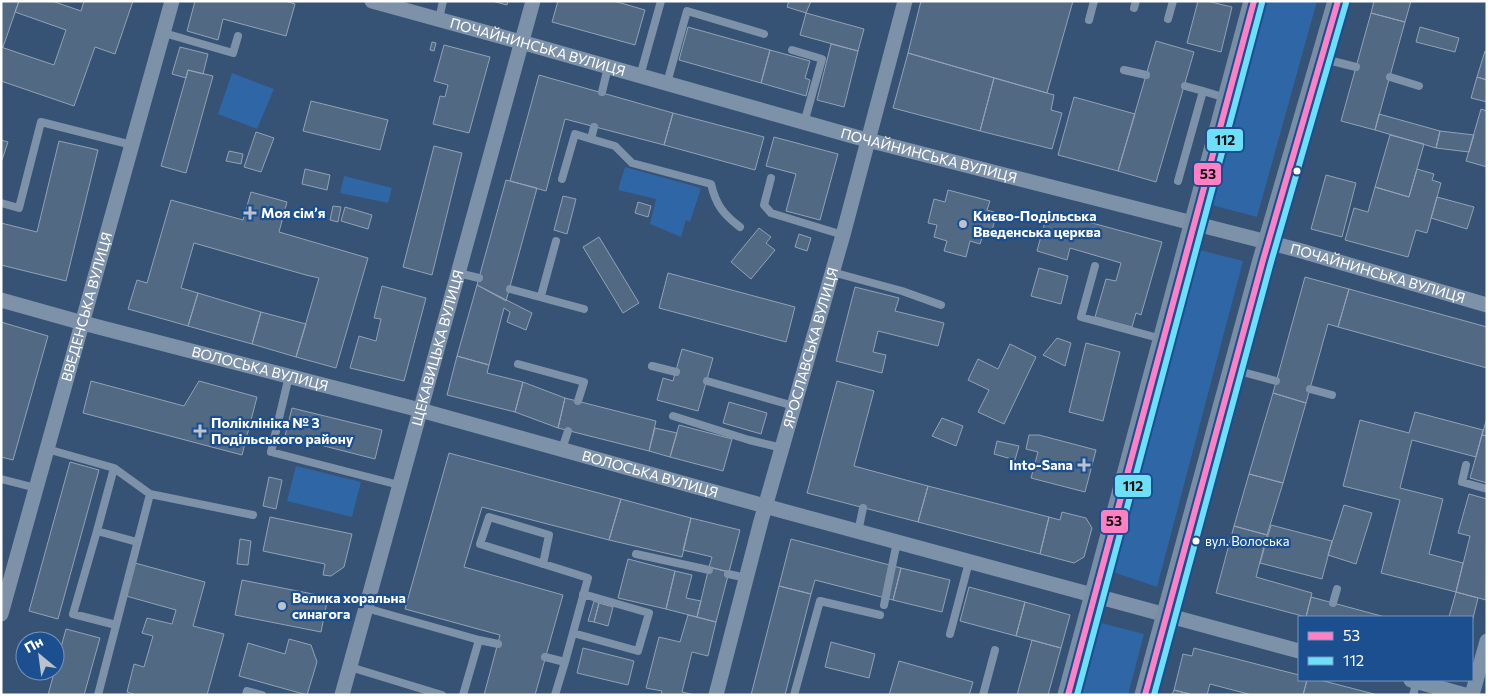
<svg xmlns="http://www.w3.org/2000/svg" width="1488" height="696" font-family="Commissioner,sans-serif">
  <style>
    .green { fill: #2f66a5 }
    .building { fill: #526984; stroke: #92a2b6 }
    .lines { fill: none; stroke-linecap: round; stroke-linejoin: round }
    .lane { stroke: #7d92a8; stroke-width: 8 }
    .street { stroke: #7d92a8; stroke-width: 15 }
    .secondary { stroke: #798da4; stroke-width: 21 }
    .bus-1-casing { stroke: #1b4f8f; stroke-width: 10 }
    .bus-2-casing { stroke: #1b4f8f; stroke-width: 10 }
    .bus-1 { stroke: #ff80c5; stroke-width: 6 }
    .bus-2 { stroke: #6ddff8; stroke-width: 6 }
    .bus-dot { fill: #fff; stroke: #1b4f8f; stroke-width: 2 }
    .poi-dot { fill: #b9c2ce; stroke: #1b4f8f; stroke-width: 2 }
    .labels { text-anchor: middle; stroke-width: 4.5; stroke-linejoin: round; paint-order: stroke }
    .bus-label { font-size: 13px; fill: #fff; stroke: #1b4f8f; text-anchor: start }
    .street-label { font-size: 14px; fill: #fff; stroke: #1b4f8f }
    .poi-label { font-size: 14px; font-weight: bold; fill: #fff; stroke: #1b4f8f; text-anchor: start }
    .line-badge { stroke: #1b4f8f; stroke-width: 2 }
    .pale-badge-label { font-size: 14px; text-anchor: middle; font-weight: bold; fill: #111 }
  </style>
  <rect width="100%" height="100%" fill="#365274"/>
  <path class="green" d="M1267,1H1317L1257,217L1212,205Z
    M232,73L274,89L257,129L218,114Z
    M625,167L701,188L690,222L686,220L681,237L650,224L656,199L618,190Z
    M344,176L392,188L388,203L340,193Z
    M1200,250L1243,261L1157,587L1113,572Z
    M296,466L361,482L352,517L287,501Z
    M1101,623L1144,634L1128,695H1082Z"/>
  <path class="building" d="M1,1H19L3,47H1Z
    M19,1H52L81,11L84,1H133L115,54L95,47L74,106L1,81V47L54,65L66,30L15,12Z
    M195,1H286L295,4L286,36L223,19L218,40L187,31Z
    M492,1H508L507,5Z
    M558,1H614L645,10L635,45L552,22Z
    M789,1H811L806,13L787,7Z
    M921,1H1073L1047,93L908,53Z
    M1198,1H1207L1232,7L1221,52L1187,43Z
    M1374,1H1411L1405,22L1371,13Z
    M806,13L864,29L858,51L800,35Z
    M1371,13L1405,22L1375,130L1341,121Z
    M688,27L770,50L761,83L679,60Z
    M1420,27L1459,38L1455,52L1416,42Z
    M1156,41L1194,52L1156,182L1118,171Z
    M432,42L436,43L434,51L430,50Z
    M831,44L858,51L844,107L817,100Z
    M444,45L490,57L469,133L433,124L440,96L445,97L448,85L434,81Z
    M180,47L208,54L203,74L188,70L186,78L172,74Z
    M770,50L810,61L805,78L810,80L806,96L761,83Z
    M1485,51L1487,52V80L1477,77Z
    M908,53L994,78L980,131L893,108Z
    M188,70L213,76L186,173L161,166Z
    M539,75L673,113L664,145L565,119L546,191L510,181Z
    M1477,77L1487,80V102L1471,98Z
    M994,78L1054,95L1051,110L1062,113L1052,149L980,131Z
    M1074,97L1135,114L1118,171L1058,155Z
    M311,101L388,120L380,150L303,131Z
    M1481,109L1487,111V167L1466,161Z
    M673,113L764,137L755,170L664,145Z
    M1379,114L1440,131L1436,148L1375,130Z
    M1440,131L1474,135L1469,152L1436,148Z
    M256,132L274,138L261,172L244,167Z
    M1390,135L1424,144L1409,197L1375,187Z
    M774,137L838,154L820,220L786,211L796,174L766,166Z
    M1,140L8,142L1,163Z
    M59,141L98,150L66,281L1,265V223L37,232Z
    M434,146L462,153L432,275L403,267Z
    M229,151L243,154L241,164L226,161Z
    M305,169L330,175L327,190L302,184Z
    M1417,169L1434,174L1432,180L1441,183L1427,233L1416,230L1408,257L1345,240L1354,208L1368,212L1375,187L1409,197Z
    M1326,175L1356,183L1342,237L1311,229Z
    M506,180L537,188L506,301L477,285Z
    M948,190L990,201L987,210L997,213L990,237L983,235L980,244L970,241L966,257L944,251L947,241L934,237L937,225L928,223L934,199L945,202Z
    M251,192L287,202L279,232L368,258L336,368L296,357L319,278L306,275L194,243L181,288L198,293L188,326L128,309L137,280L147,283L171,200L243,220Z
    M563,196L576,199L567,234L554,230Z
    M1437,197L1474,207L1467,229L1431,218Z
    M638,202L651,206L648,217L635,213Z
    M333,206L341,207L338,222L330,220Z
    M345,207L372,215L368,229L341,221Z
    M1048,211L1162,242L1141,315L1136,313L1132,327L1095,317L1106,279L1116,281L1121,263L1070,248L1067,260L1037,251Z
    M759,228L771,237L766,243L775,250L751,279L731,262Z
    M799,234L811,238L807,251L795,247Z
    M599,237L639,303L623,313L583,247Z
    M1039,268L1068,276L1061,304L1031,296Z
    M668,273L795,307L786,342L659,308Z
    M1305,277L1349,289L1338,327L1328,324L1306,403L1273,393Z
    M477,285L532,313L526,330L507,322L510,312L504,308L489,365L457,356Z
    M382,286L426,298L404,381L350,368L359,336L376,341L381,319L374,318Z
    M855,287L899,298L895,311L944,323L938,346L878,331L873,352L886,355L882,373L836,361Z
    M1349,289L1487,327V368L1338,327Z
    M198,293L261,312L252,344L188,326Z
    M261,312L306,324L296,357L252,344Z
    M1,322L48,336L13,460L1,457Z
    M1057,338L1071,343L1065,366L1043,355Z
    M1086,343L1120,352L1103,421L1069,412Z
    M1010,344L1036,357L1004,424L978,412L989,390L968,380L978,359L998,369Z
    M682,349L713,358L698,411L657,400L663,378L673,381Z
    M457,356L489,365L487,373L523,382L515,412L447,395Z
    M91,381L184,406L199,381L257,397L242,455L83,413Z
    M837,381L874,391L854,466L928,486L918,522L807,493Z
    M523,382L565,398L558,428L515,412Z
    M1273,393L1306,403L1283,483L1249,474Z
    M565,398L656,421L649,451L558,428Z
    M729,402L767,413L761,434L723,423Z
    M292,408L382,430L375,459L285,436Z
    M1415,412L1483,430L1476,457L1412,440L1400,488L1443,499L1429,554L1463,563L1456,592L1381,573L1400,500L1343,486L1360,420L1409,433Z
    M942,418L963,426L956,446L932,436Z
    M1487,418V436L1482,435Z
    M679,425L732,439L723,471L670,457Z
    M655,428L677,433L670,457L649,451Z
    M1029,435H1039L1096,450L1085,492L1031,478L1038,452L1026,449Z
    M1482,435L1487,436V483L1470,478Z
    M997,441L1019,446L1015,460L994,454Z
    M449,453L621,499L609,540L482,507L464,567L563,595L535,695H484L500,635L405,609Z
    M70,462L99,470L58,619L29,611Z
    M1249,474L1283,483L1267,535L1234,526Z
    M269,477L282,480L276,509L263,506Z
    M928,486L1049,517L1040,554L918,522Z
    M1469,494L1487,499L1486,600L1456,592L1470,536L1458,533Z
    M621,499L691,518L682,557L609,540Z
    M1344,505L1372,513L1356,564L1328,555Z
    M1062,512L1086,518L1092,528L1084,557L1074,563L1040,554L1049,517L1060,520Z
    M270,517L352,534L344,567L331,576L323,575L325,564L263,551Z
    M691,518L740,530L729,572L709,567L712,557L683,550Z
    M1271,525L1332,541L1322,579L1260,563Z
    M1234,526L1267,535L1256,577L1312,593L1306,617L1216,593Z
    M240,539L251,541L248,565L237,564Z
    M791,539L901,568L893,600L815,580L811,594L779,586Z
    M628,559L675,571L666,609L618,598Z
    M135,563L205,582L193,626L224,634L207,695H136L127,692L134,664L144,667L153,636L142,633L147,618L172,624L176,610L126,596Z
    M709,567L729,572L716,622L697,617Z
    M901,568L950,580L942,612L893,600Z
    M675,571L692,575L686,598L701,601L697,617L666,609Z
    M242,580L328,597L321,632L235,615Z
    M779,586L811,594L785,695H751Z
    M969,587L1025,602L1016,636L960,621Z
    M1456,592L1478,598L1472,622V617H1449Z
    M1311,597L1385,617H1306Z
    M594,601L599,603L594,622L588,621Z
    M1025,602L1070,615L1061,648L1016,636Z
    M599,603L613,607L608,626L594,622Z
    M688,615L716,622L708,656L692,652L682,692L695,695H661L662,691L646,688L659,637L680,642Z
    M66,629L100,638L84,695H48Z
    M289,639L311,645L317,662L307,695L239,676L248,643L285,654Z
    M1032,640L1061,648L1048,695H1017Z
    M831,642L875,654L869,678L825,667Z
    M583,648L634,661L628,685L577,673Z
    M1194,648L1299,675V680H1307L1303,695H1252L1210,684L1207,695H1193L1174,690L1183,654L1192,656Z
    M899,661L973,682L969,695H889Z
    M1307,680H1320L1378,695H1303Z
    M1174,690L1193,695H1172Z"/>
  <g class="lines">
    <path class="lane" d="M1134,8L1136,1
      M439,19L443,1
      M1168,19L1173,1
      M1089,20L1094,1
      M164,33L233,53L238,36
      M792,50L822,59L804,123
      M1324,59L1356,67
      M1124,70L1146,75
      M640,76L661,1
      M1390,77L1419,86
      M667,83L687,11L764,34
      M1185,86L1203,91
      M602,92L608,67
      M594,127L591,139L615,146L632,163L711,184C716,205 723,214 740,227
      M771,178L764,205L771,213L843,235
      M562,179L575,134L591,139
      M1178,181L1203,91L1226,98
      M1,203L19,208L41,122L132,145
      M1095,266L1081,317L1162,339
      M832,272L902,291L941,305
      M458,273L479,278
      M510,289L584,309
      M541,296L556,241
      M518,364L584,382L578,401
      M652,366L676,372
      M1235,370L1276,381
      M289,376L271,452L399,485
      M707,381L794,406
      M1310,389L1332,395
      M673,416L749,440L782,448
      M47,449L114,468L150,494L253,515
      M562,449L568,431
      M1466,465L1462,482L1487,489
      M1,479L36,488
      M97,531L114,468
      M858,532L863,508
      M636,554L709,570
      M543,564L549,535L489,517L480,544L588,578L565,662
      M728,574L747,578
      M1333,603L1337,589
      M884,605L897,542
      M366,608L479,640L463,695
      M116,625L73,614L97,531L137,542
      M573,633L638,651L649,613L583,594
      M950,634L969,562
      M479,640L498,644
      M545,657L565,662L555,695
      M350,667L442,695
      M98,695L150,494
      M246,695L247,691L262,695
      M794,695L820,601L880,615
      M983,695L995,650
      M1413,695L1417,681"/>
    <g class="street">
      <path id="s1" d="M372,1L521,42L856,137L1298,250L1487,305"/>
      <path id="s2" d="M1,300L83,323L420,410L783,511L1299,651"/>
      <path id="s3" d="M1,614L172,1"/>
      <path d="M1411,680L1465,695"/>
      <path id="s4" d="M342,695L533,1"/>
      <path id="s5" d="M716,695L761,521L843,235L905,1"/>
      <path d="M1472,695L1487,641"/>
    </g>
    <path class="secondary" d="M1068,695L1254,1
      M1145,695L1263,260L1338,1"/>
    <g class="bus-1-casing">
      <path id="bus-1" d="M1068,695L1254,1
        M1145,695L1263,260L1338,1"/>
    </g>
    <g class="bus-2-casing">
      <path id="bus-2" d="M1077,695L1262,3
        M1154,695L1271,262L1346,3"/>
    </g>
    <use href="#bus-1" class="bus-1"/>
    <use href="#bus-2" class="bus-2"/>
  </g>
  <g class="bus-dot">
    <circle cx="1297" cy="171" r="4.5"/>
    <circle cx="1196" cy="541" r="4.5"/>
  </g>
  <g class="poi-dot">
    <path d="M247.5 205.5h5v5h5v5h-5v5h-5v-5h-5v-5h5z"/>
    <circle cx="963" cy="224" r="5"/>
    <path d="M197.5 423.5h5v5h5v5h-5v5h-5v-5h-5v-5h5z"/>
    <path d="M1081.5 457.5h5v5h5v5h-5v5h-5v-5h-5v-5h5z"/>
    <circle cx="282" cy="606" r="5"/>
  </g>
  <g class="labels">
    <g class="bus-label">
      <text x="1205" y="546">вул. Волоська</text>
    </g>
    <g class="street-label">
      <text dy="5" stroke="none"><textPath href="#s1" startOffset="172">ПОЧАЙНИНСЬКА ВУЛИЦЯ</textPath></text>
      <text dy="5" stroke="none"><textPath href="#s1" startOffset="578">ПОЧАЙНИНСЬКА ВУЛИЦЯ</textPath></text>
      <text dy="5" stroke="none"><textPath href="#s1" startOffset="1042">ПОЧАЙНИНСЬКА ВУЛИЦЯ</textPath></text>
      <text dy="5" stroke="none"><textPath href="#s3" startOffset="319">ВВЕДЕНСЬКА ВУЛИЦЯ</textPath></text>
      <text dy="5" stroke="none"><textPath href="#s4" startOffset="360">ЩЕКАВИЦЬКА ВУЛИЦЯ</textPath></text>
      <text dy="5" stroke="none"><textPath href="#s5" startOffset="360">ЯРОСЛАВСЬКА ВУЛИЦЯ</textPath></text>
      <text dy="5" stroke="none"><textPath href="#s2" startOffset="268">ВОЛОСЬКА ВУЛИЦЯ</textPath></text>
      <text dy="5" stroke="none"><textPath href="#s2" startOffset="672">ВОЛОСЬКА ВУЛИЦЯ</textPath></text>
    </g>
    <g class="poi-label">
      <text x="261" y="218">Моя сім’я</text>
      <text x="973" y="221">Києво-Подільська<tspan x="973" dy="16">Введенська церква</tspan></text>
      <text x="211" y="428">Поліклініка № 3<tspan x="211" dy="16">Подільського району</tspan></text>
      <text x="1073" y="470" text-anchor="end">Into-Sana</text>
      <text x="292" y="603">Велика хоральна<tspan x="292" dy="16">синагога</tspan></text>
    </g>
  </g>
  <g class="line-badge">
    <rect x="1206" y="128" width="38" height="24" rx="5" fill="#6ddff8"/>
    <rect x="1193" y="162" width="29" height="24" rx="5" fill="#ff80c5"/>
    <rect x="1114" y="474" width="38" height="24" rx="5" fill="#6ddff8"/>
    <rect x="1100" y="509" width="29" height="25" rx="5" fill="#ff80c5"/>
  </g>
  <g class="pale-badge-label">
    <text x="1225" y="145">112</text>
    <text x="1208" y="179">53</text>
    <text x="1133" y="491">112</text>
    <text x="1114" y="526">53</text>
  </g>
  <rect width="1488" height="696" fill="none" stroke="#ffffff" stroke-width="5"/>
  <rect x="1298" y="616" width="175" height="65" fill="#1b4f8f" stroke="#7695bc"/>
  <rect x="1308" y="632" width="25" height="8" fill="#ff80c5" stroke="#7695bc"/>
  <text x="1343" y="641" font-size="15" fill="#ffffff">53</text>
  <rect x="1308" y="657" width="25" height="8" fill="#6ddff8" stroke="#7695bc"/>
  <text x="1343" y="666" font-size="15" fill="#ffffff">112</text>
  <g transform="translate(40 656) rotate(331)"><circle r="24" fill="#1b4f8f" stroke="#7695bc"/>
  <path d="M0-4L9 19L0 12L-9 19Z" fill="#b9c2ce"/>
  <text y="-8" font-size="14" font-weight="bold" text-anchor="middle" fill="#ffffff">Пн</text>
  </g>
</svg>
